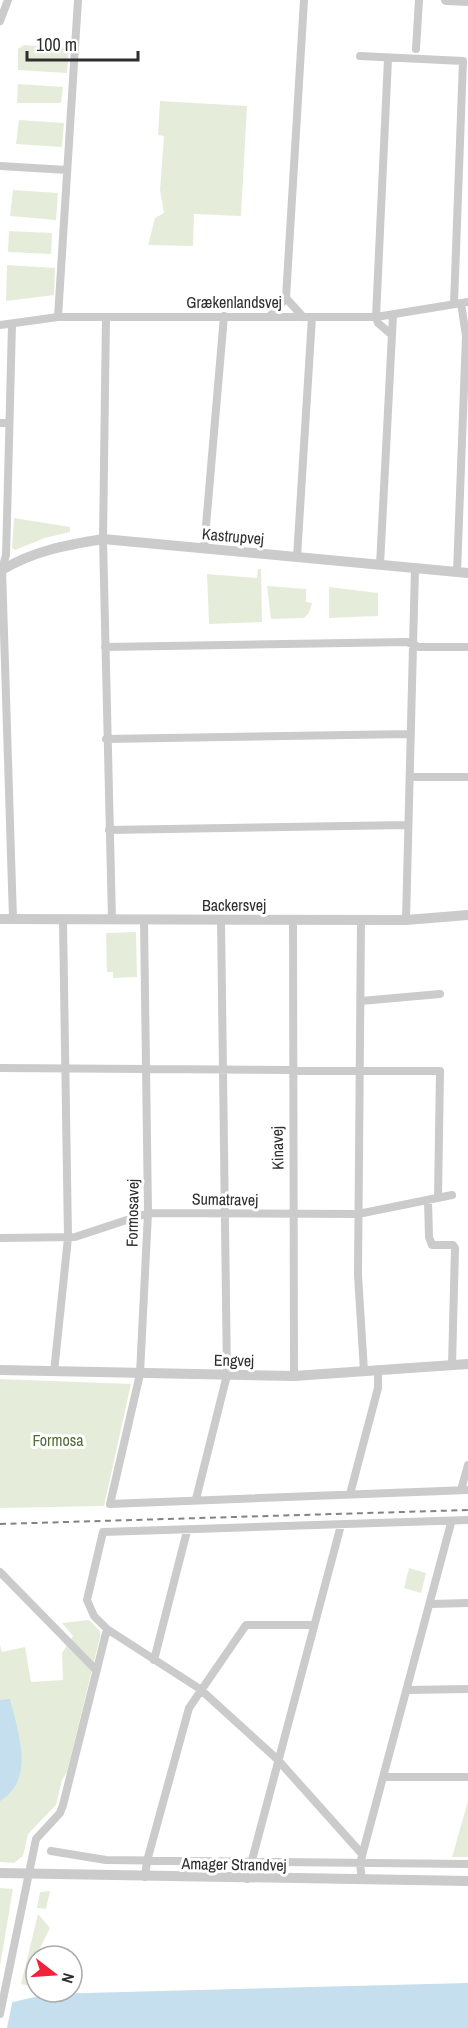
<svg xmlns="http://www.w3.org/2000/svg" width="468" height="2028" font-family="'Archivo Narrow',sans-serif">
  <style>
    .green { fill: #e5edda }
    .water { fill: #c5dfee }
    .pier { fill: #fff }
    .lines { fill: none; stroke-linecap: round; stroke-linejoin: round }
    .minor { stroke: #cbcbcb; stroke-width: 8 }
    .tertiary { stroke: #cbcbcb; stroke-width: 10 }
    .rail { stroke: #838383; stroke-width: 2; stroke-dasharray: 6 4.5; stroke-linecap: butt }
    .labels { text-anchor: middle; stroke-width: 6; stroke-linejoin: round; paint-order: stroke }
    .street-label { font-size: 16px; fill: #2e2e2e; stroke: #fff }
    .park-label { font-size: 16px; fill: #526d38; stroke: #fff }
  </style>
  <rect width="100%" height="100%" fill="#fff"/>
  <path class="green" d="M24,45L69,48L67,73L18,70V49Z
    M18,84L63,87L61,103H17Z
    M160,101L247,106L241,216L194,214L193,246L148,245L155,218L164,213L160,190L164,136L158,135Z
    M19,120L64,123L62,147L16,144Z
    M13,190L58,193L56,220L10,216Z
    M9,231L52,233L51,254L8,252Z
    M7,265L55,268L54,295L6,301Z
    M14,518L70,527V532L45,538L15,550L12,548Z
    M258,569H261L262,622L209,624L207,574L257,578Z
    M267,586L306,589V602L312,603L309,613L304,618L271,619Z
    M329,587L378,593V616L329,618Z
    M136,932L137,977L113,978V972H107L106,933Z
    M0,1379L131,1384L104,1506L0,1508Z
    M409,1568L426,1573L421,1593L404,1588Z
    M89,1620L100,1631V1637L67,1772L62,1780L56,1805L28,1834L23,1856L14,1863L0,1862V1645L2,1652L25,1647L31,1682L63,1680L62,1653L73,1636L62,1623Z
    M468,1801V1857H452Z
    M0,1888L13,1889L0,1966Z
    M50,1891L46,1909L37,1908L40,1892Z
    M38,1914L50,1928L36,1956L30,1986L21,1984Z"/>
  <path class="water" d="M10,1699C18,1732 36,1779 0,1801V1700Z
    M468,1983V2028H0V1999L13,2002L48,1994Z"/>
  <path class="pier" d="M0,1996L13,1999L7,2028H0Z"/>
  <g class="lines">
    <path class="minor" d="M0,21L8,0
      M416,49L419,0
      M360,56L463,61L454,304
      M388,59L376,317L378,323L392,335
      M0,166L67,170
      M286,298L303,317
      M270,316L286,298L304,0
      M58,317L78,0
      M106,317L103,539L112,920
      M12,324L7,519L6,555L2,569L13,919
      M0,325L58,317H376L468,302
      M0,423H9
      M204,549L224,316
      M297,557L312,317
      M380,565L393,315
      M457,572L466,336L461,303
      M105,647L407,642L419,647H468
      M106,739L410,734
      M410,777H468
      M109,830L408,825
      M144,920L148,1213L140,1374L110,1504L468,1490
      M293,920L294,1376
      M361,920L358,1275L364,1371
      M406,920L415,568
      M361,1001L440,994
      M0,1068L440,1071L438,1197
      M428,1200L429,1237L432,1245H453L455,1248L452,1366
      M0,1238L75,1237L148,1213L358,1214L452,1195
      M54,1372L68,1238L63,921
      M461,1490L468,1465
      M350,1494L378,1388V1371
      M196,1499L227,1375L221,920
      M0,1572L96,1670
      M431,1604L468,1603
      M107,1629L200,1689L277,1759L362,1854
      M154,1660L187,1531
      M407,1690L468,1689
      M384,1777H468
      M51,1851L106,1860L468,1864
      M145,1877L147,1861L189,1708L246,1625H314
      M247,1879L341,1525
      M362,1880L360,1864L363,1852L451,1523
      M0,2014L36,1839L60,1813L63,1805L107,1629L94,1616L87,1600L103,1532L468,1520"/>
    <path class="tertiary" d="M446,0L468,1
      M0,571C33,551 66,545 103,539L468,573
      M0,919L406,920L468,915
      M0,1370L294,1376L468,1364
      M0,1873L468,1881"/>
    <path class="rail" d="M0,1524L468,1510"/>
  </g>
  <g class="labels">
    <g class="street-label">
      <text x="234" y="308">Grækenlandsvej</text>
      <text transform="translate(233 536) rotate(5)" y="6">Kastrupvej</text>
      <text x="234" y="911">Backersvej</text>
      <text transform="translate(277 1148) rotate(-91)" y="6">Kinavej</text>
      <text transform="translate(225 1199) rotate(1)" y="6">Sumatravej</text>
      <text transform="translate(132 1213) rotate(-89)" y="6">Formosavej</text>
      <text transform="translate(234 1360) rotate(1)" y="6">Engvej</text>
      <text transform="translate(234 1864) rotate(1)" y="6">Amager Strandvej</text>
    </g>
    <g class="park-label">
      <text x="58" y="1446">Formosa</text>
    </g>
  </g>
  <g transform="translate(54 1974) rotate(107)"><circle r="28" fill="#ffffff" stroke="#ababab" stroke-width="1.5"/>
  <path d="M0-4.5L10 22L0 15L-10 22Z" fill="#f32238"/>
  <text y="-9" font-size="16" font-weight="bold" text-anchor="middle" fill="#2e2e2e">N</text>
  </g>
  <path d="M27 51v9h111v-9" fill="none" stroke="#2e2e2e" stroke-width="3"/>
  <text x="36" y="51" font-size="18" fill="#2e2e2e" stroke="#ffffff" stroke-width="4.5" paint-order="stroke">100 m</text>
</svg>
